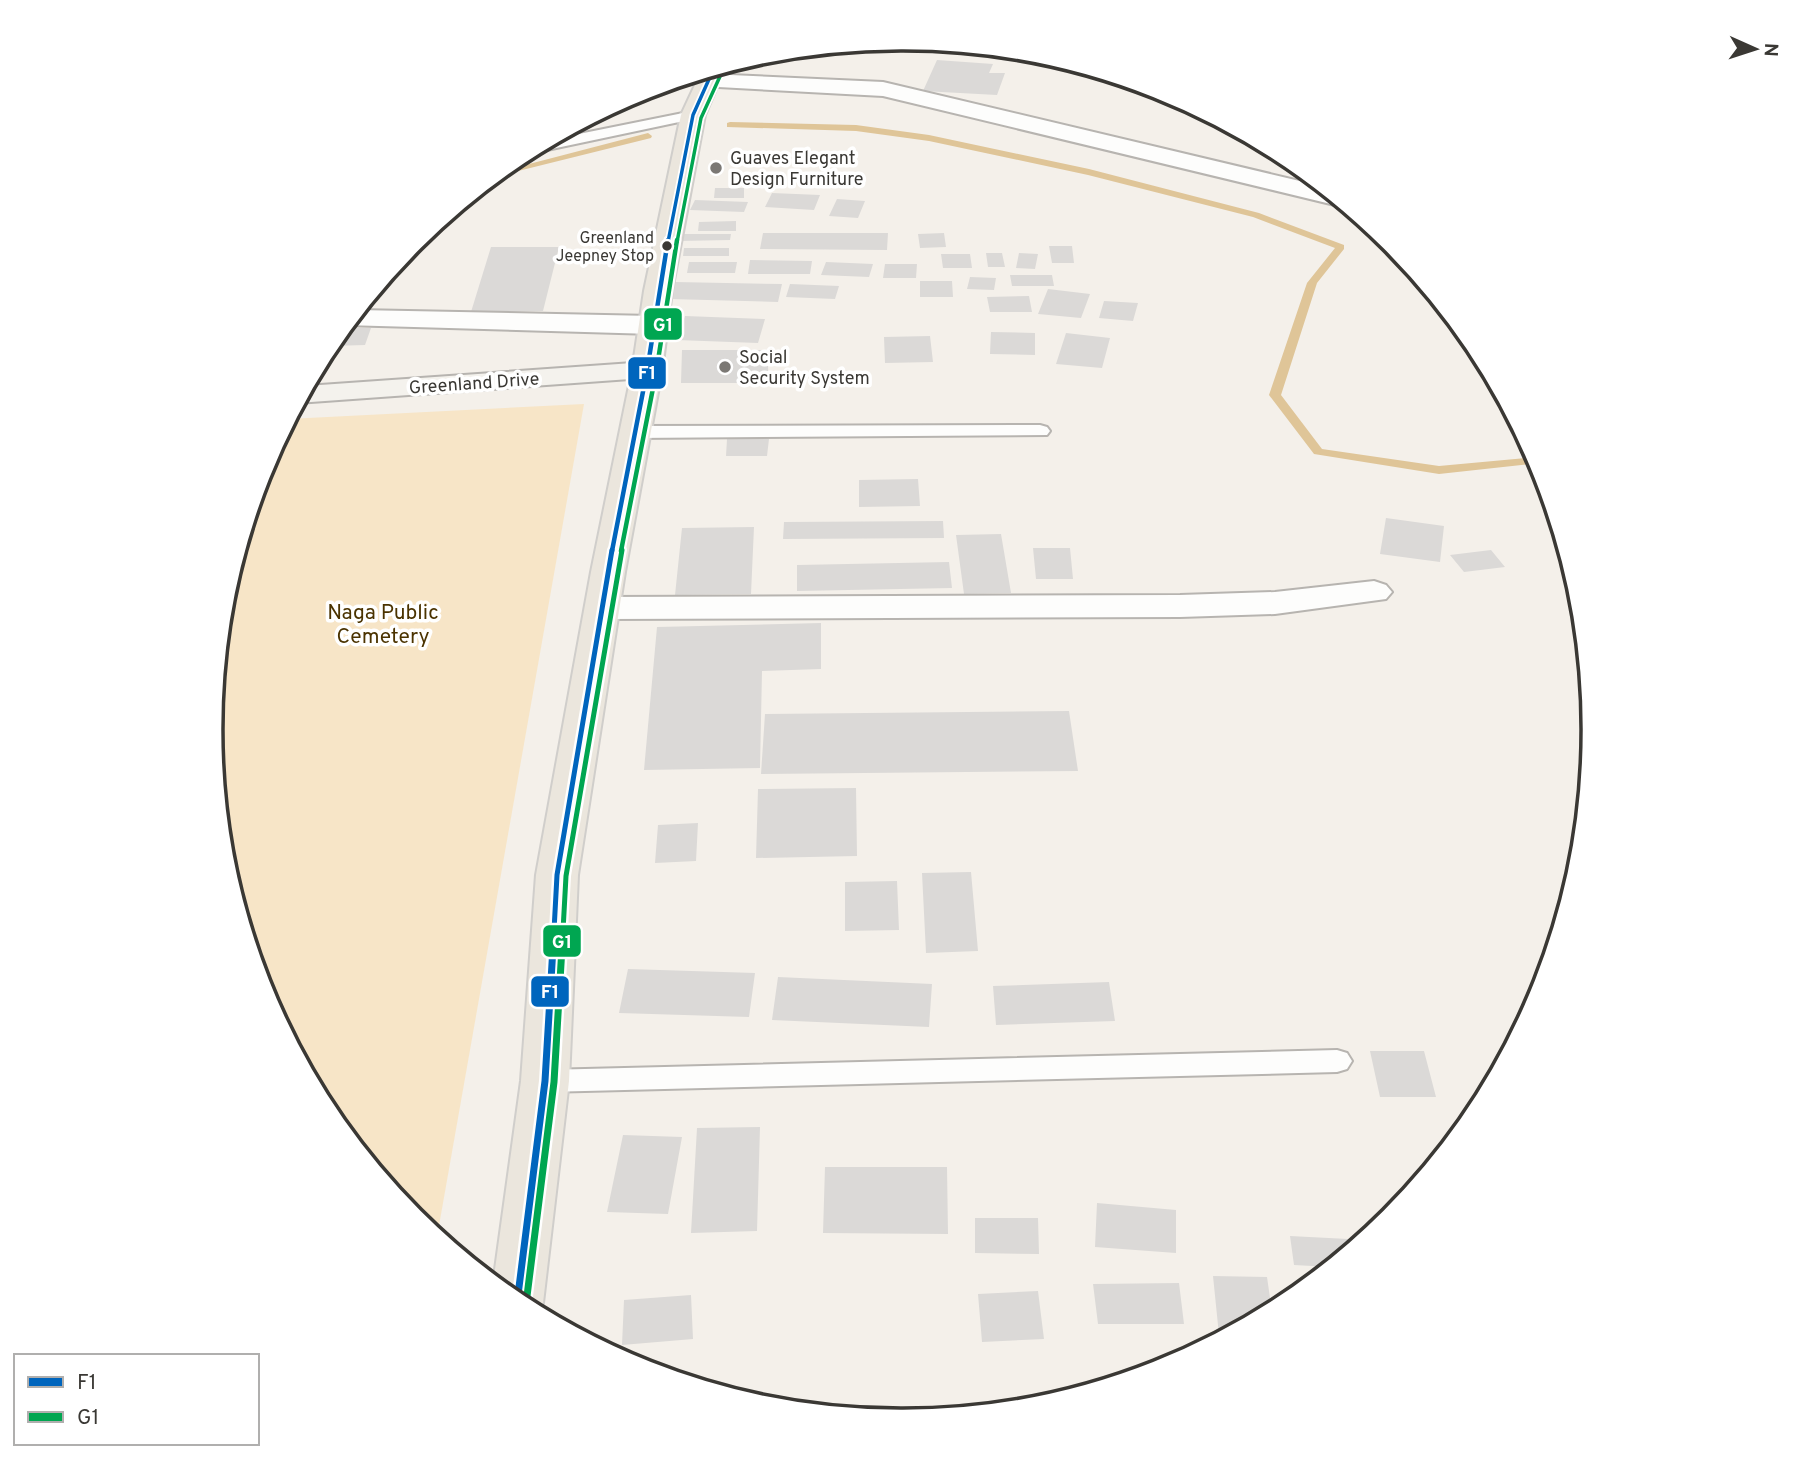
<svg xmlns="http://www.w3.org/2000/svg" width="1804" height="1459" font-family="Overpass,sans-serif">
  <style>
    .green { fill: #f7e5c7 }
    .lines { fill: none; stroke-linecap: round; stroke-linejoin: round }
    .stream { fill: #dfc598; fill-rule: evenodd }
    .building { fill: #dbd9d7 }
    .lane-casing { stroke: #b7b4b0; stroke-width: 4 }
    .street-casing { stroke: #b7b4b0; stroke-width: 4 }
    .secondary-casing { stroke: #b7b4b0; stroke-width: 4 }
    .primary-casing { stroke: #d0cecb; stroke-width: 4 }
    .lane { fill: #fdfdfc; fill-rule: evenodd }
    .street { fill: #fdfdfc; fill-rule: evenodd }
    .secondary { fill: #f4f2ed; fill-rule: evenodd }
    .primary { fill: #ebe6dd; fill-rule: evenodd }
    .bus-1-far3-casing { stroke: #fff; stroke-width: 7 }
    .bus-1-far2-casing { stroke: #fff; stroke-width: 9 }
    .bus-1-far1-casing { stroke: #fff; stroke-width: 10 }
    .bus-1-casing { stroke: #fff; stroke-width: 12 }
    .bus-2-far3-casing { stroke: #fff; stroke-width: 7 }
    .bus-2-far2-casing { stroke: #fff; stroke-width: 9 }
    .bus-2-far1-casing { stroke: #fff; stroke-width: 10 }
    .bus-2-casing { stroke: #fff; stroke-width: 12 }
    .bus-1-far3 { stroke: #0065bd; stroke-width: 3.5 }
    .bus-1-far2 { stroke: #0065bd; stroke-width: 4.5 }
    .bus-1-far1 { stroke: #0065bd; stroke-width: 5 }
    .bus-1 { stroke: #0065bd; stroke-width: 7 }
    .bus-2-far3 { stroke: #00a651; stroke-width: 3.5 }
    .bus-2-far2 { stroke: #00a651; stroke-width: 4.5 }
    .bus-2-far1 { stroke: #00a651; stroke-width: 5 }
    .bus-2 { stroke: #00a651; stroke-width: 7 }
    .poi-dot { fill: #7b7874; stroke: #fff; stroke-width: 2.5 }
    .bus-dot { fill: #3a3834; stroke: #fff; stroke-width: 2.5 }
    .labels { text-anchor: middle; stroke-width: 7; stroke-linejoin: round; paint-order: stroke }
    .far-bus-label { font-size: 16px; fill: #3a3834; stroke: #fff; text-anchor: end }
    .far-poi-label { font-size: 18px; fill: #3a3834; stroke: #fff; text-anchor: start }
    .far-street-label { font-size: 18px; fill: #3a3834; stroke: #fff }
    .park-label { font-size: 21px; fill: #4b3300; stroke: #fff }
    .rim { fill: none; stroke: #3a3834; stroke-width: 3.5 }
    .line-badge { stroke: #fff; stroke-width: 2.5 }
    .badge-label { font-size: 19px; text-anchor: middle; font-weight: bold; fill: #fff }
  </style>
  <rect width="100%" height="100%" fill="#f4f0ea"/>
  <path class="green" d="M584,404L437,1237L413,1218L327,1113L263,994L224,864L211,729L224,594L264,465L288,419Z"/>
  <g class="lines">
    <path class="stream" d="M730,122L856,125L929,135L1089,169L1259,213L1344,245V249L1317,283L1281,395L1322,449L1439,466L1536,457L1539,463L1439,474L1314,454L1269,395L1307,283L1335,248L1253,217L1088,175L929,141L856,131L727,127V123Z
      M648,133L652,136L651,138L490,178L498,172Z"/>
  </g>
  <path class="building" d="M810,48H821L816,56L781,54L783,50Z
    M937,60L993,64L989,73H1005L997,95L923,91Z
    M715,188H744V198H714Z
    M772,193L820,195L814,210L765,207Z
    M837,199L865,201L858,218L829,216Z
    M695,200L748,202L744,212L690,210Z
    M736,221V231H698L699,222Z
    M763,233H888L887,250L760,249Z
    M944,233L946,247L920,248L918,234Z
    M679,234H731L730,240L678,241Z
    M1049,246H1072L1074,263H1052Z
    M491,247H559L543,311L471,312Z
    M684,248H729V256H683Z
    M986,253H1002L1005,267H988Z
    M1019,253L1038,254L1035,269L1016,268Z
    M941,254H970L972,268H943Z
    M750,260L812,261L810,274H748Z
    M689,262H737L735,273H687Z
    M826,262L873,264L869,277L821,275Z
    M885,264H917L916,278H883Z
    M1010,275H1052L1054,286H1012Z
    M970,277L996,278L994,290L967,289Z
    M920,281H952L953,297H920Z
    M675,282L782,284L778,302L669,299Z
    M790,284L839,286L835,299L786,297Z
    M1048,289L1090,294L1081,318L1038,314Z
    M1029,296L1032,312H990L987,297Z
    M1104,301L1138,303L1133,321L1099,318Z
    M685,316L765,319L758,343L677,340Z
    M342,328H371L365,345L332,346Z
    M991,332L1035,333V355L990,354Z
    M1066,333L1110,338L1102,368L1056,364Z
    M930,336L933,362L885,363L884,337Z
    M682,350H767L769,383H681Z
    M727,439H769L767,456H726Z
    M918,479L920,506L859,507V480Z
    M1386,518L1444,526L1440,562L1380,554Z
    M943,521L944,538L783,539L784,522Z
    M754,527L751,594L675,595L682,528Z
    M1001,534L1011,593L964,594L956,535Z
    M1033,548H1070L1073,579H1036Z
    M1491,550L1505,567L1464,572L1450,555Z
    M949,562L952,588L797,591V565Z
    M821,623V669L762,671L760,768L644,770L657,627Z
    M1069,711L1078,771L761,774L765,714Z
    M856,788L857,856L756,858L758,789Z
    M698,823L696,861L655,863L658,825Z
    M971,872L978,951L926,953L922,873Z
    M897,881L899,930L845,931V882Z
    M628,969L755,973L749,1017L619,1013Z
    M778,977L932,984L929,1027L772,1020Z
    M1109,982L1115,1021L996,1025L993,986Z
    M1370,1051H1424L1436,1097H1380Z
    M760,1127L757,1231L691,1233L697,1128Z
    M623,1135L682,1137L668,1214L607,1212Z
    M825,1167H947L948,1234L823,1233Z
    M1097,1203L1176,1210V1253L1095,1247Z
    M975,1218H1038L1039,1254L975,1253Z
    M1290,1236L1348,1239L1349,1252L1331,1267L1294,1265Z
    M1213,1276L1267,1277L1272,1312L1227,1336L1219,1335Z
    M1179,1283L1184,1324H1098L1093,1284Z
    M1038,1291L1044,1339L982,1342L978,1294Z
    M691,1295L693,1339L622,1345L624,1300Z
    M798,1399V1410L767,1407L745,1401Z"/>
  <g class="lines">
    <g class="lane-casing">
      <path id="lane" d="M693,111L698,112L700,115L698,118L528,154L523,152L544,141Z
        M1040,425L1047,427L1050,431L1047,435L634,438L627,436L624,432L627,428L634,426Z
        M1337,1050L1347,1053L1352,1061L1347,1069L1337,1072L545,1092L534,1089L530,1081L534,1073L545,1070Z"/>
    </g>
    <g class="street-casing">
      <path id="street" d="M708,74L883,82L1325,187L1346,204L1339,206L883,96L700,86L697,81L700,76Z
        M357,310L653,316L663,319L667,325L663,331L653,334L344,325Z
        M1374,581L1386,585L1392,592L1386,599L1275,614L1180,617L603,619L590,616L585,608L590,600L603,597L1180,595L1275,592Z"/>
    </g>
    <g class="secondary-casing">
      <path id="secondary" d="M647,362L658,365L662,371L658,377L297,403L306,386Z"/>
    </g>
    <g class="primary-casing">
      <path id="primary" d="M723,65L725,68L705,115L672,291L662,371L625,572L578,875L569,1081L543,1303L538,1314L518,1304L493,1284L521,1081L536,875L591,572L632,371L644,291L681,115L701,72Z"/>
    </g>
    <use href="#lane" class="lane"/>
    <use href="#street" class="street"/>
    <use href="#secondary" class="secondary"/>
    <use href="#primary" class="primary"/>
    <g class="bus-1-far3-casing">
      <path id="bus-1-far3" d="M668,242L693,115L714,68"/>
    </g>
    <g class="bus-1-far2-casing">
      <path id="bus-1-far2" d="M612,551L647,371L668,240"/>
    </g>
    <g class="bus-1-far1-casing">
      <path id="bus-1-far1" d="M553,949L557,875L612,550"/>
    </g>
    <g class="bus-1-casing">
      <path id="bus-1" d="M517,1303L545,1081L553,947"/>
    </g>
    <g class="bus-2-far3-casing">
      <path id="bus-2-far3" d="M677,242L701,118L722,72"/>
    </g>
    <g class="bus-2-far2-casing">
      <path id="bus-2-far2" d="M621,551L656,373L677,240"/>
    </g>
    <g class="bus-2-far1-casing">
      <path id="bus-2-far1" d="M562,949L566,876L622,550"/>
    </g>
    <g class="bus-2-casing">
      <path id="bus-2" d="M526,1304L554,1082L562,947"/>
    </g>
    <use href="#bus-1-far3" class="bus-1-far3"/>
    <use href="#bus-1-far2" class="bus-1-far2"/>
    <use href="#bus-1-far1" class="bus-1-far1"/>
    <use href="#bus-1" class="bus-1"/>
    <use href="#bus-2-far3" class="bus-2-far3"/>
    <use href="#bus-2-far2" class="bus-2-far2"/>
    <use href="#bus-2-far1" class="bus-2-far1"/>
    <use href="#bus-2" class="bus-2"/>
  </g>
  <g class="poi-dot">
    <circle cx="716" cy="168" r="7"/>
    <circle cx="725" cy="367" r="7"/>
  </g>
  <circle class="bus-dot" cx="667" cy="246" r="6"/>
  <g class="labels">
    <g class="far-bus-label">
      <text x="654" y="243">Greenland<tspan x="654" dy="18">Jeepney Stop</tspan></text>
    </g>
    <g class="far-poi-label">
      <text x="730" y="164">Guaves Elegant<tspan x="730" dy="21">Design Furniture</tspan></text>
      <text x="739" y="363">Social<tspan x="739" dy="21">Security System</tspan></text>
    </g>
    <g class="far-street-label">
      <text transform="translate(474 383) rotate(-4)" y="6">Greenland Drive</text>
    </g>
    <g class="park-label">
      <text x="383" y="619">Naga Public<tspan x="383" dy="24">Cemetery</tspan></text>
    </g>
  </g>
  <path d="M0 0H1804V1459H0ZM901 51H903A678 678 0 0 1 1581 729V730A678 678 0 0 1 903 1408H901A678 678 0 0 1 223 730V729A678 678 0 0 1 901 51Z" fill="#fff" fill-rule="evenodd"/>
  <path class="rim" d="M901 51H903A678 678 0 0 1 1581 729V730A678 678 0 0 1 903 1408H901A678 678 0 0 1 223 730V729A678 678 0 0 1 901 51Z"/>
  <g class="line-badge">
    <rect x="643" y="307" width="40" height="34" rx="7" fill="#00a651"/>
    <rect x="627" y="356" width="40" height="34" rx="7" fill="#0065bd"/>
    <rect x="542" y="924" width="40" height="34" rx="7" fill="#00a651"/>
    <rect x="530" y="975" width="40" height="33" rx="7" fill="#0065bd"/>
  </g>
  <g class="badge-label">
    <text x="663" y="331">G1</text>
    <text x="647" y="379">F1</text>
    <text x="562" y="948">G1</text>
    <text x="550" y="998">F1</text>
  </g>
  <rect x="14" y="1354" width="245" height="91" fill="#ffffff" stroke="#b0afae" stroke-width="2"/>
  <rect x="28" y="1377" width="35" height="10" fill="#0065bd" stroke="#b0afae" stroke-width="2"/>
  <text x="77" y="1389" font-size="21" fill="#3a3834">F1</text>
  <rect x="28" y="1412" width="35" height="10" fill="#00a651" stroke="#b0afae" stroke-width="2"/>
  <text x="77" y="1424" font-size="21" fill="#3a3834">G1</text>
  <g transform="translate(1755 49) rotate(93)" stroke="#ffffff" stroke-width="5" paint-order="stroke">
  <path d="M0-5L12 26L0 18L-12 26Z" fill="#3a3834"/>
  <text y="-10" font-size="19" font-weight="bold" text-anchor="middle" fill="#3a3834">N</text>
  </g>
</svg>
